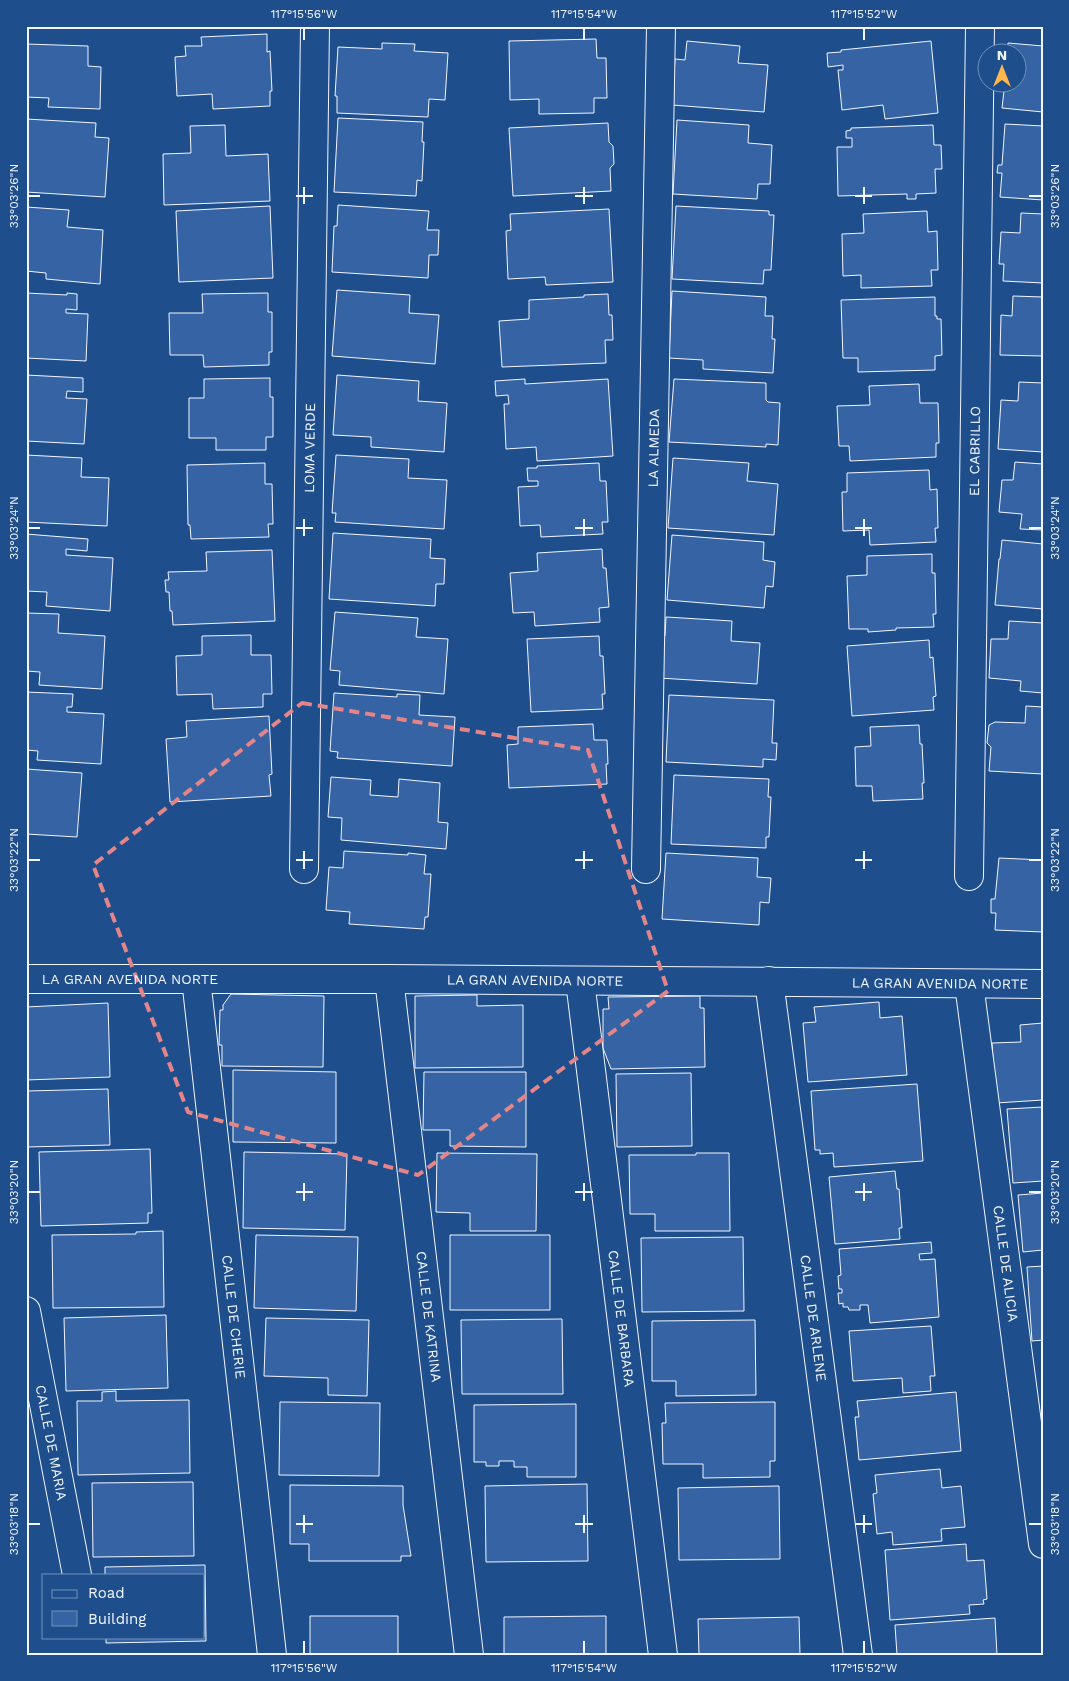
<svg xmlns="http://www.w3.org/2000/svg" width="1069" height="1681" font-family="'Work Sans',sans-serif">
  <style>
    .building { fill: #3563a3; stroke: #f2f6ff }
    .lines { fill: none; stroke-linecap: round; stroke-linejoin: round }
    .minor-casing { stroke: #f2f6ff; stroke-width: 30 }
    .minor { stroke: #1f4e8c; stroke-width: 28 }
    .marked { fill: none; stroke: #e38589; stroke-width: 4; stroke-dasharray: 10 6; stroke-linejoin: round }
    .ticks { fill: none; stroke: #f2f6ff; stroke-width: 2 }
    .labels { text-anchor: middle; stroke-width: 4; stroke-linejoin: round; paint-order: stroke }
    .street-label { font-size: 14px; fill: #f2f6ff; stroke: #1f4e8c }
    .neatline { fill: none; stroke: #f2f6ff; stroke-width: 2 }
    .ticks-label { font-size: 12px; text-anchor: middle; fill: #f2f6ff }
  </style>
  <rect width="100%" height="100%" fill="#1f4e8c"/>
  <path class="building" d="M267,34V52L270,51L272,91H270V106L213,109L212,94L177,96L175,57L186,56L185,46H202L201,37Z
    M596,39L597,58H606L607,98H594V113L539,114V99L510,100L509,41Z
    M687,41L740,46L738,63L768,65L764,112L672,105L675,59L685,60Z
    M931,41L938,113L885,119L883,105L842,110L838,70H843V65L828,67L827,53L841,52V50Z
    M382,43L415,44L414,51L448,53L445,100L429,99L428,117L337,113V96H335L338,47L382,49Z
    M1008,43L1043,46V112L1002,108L1005,82H1016V52H1007Z
    M26,44L88,46V66L101,67L100,109L48,107L49,98L26,97Z
    M338,118L423,122L422,142H424L422,181L417,180L416,196L334,192Z
    M26,119L96,123L95,137L109,138L105,197L26,192Z
    M677,120L749,125L748,143L772,145L770,184H758L757,199L673,194Z
    M608,123L609,142L613,146L614,164L610,168L611,191L513,196L509,128Z
    M1005,124L1043,126V200L1000,197L1002,173H997L998,165H1002Z
    M225,125L226,156L268,154L270,201L164,205L163,154L191,153L190,126Z
    M933,125L934,145H941L942,169H935L936,193L916,194V199H907V194L838,196L837,147H852V138H846V131L851,130V128Z
    M338,205L429,211L427,230H439L438,255H429L428,278L332,272L334,226H337Z
    M270,206L273,278L179,282L176,211Z
    M676,206L769,211V215H774L771,270H764L763,284L672,279Z
    M26,207L69,210L67,227L103,230L100,284L46,279V273L26,271Z
    M609,209L613,282L546,285L545,277L508,279L506,231L511,230L510,214Z
    M927,211L928,232L937,231L938,270H931L932,286L861,288V275L843,276L842,234L864,233L863,214Z
    M1021,213L1043,214V283L1003,281L1004,264H999L1001,232L1020,233Z
    M337,290L410,295L409,313L439,315L435,364L332,356Z
    M672,291L766,297L765,316H773L772,339H775L773,373L703,369V360L669,358Z
    M26,293L67,295V293L77,294V310L66,309V313L88,314L86,361L26,358Z
    M268,293V312H272V352H269V365L204,367L203,355H170L169,313H203L202,294Z
    M608,294L609,315H612L613,340H605L606,363L502,367L499,321L529,319V300L584,297V295Z
    M1013,296L1043,297V356L1000,355L1001,315L1012,316Z
    M935,297V316H937V319H941L942,355L935,356V370L858,372V358H843L841,300Z
    M26,375L83,378V392L67,391L66,398L87,399L84,444L26,441Z
    M337,375L419,381L418,401L447,403L444,452L371,447V437L333,435Z
    M270,378V397H273V437H266V450H216V438H189V398H204V379Z
    M525,379V384L608,379L613,456L537,461L536,447L506,449L504,404H509L508,395L496,396L495,381Z
    M674,379L766,383V400L768,402L780,403L778,445L766,444V447L669,442Z
    M1019,382L1043,383V452L998,449L1001,400L1018,401Z
    M919,384L920,403H938L939,443H936V457L850,461L849,446H839L837,406L870,405L869,386Z
    M26,455L82,458L81,477L109,478L107,526L26,522Z
    M336,455L409,459L408,478L447,480L444,529L335,522L336,513H332Z
    M673,458L749,463L747,481L778,484L774,535L668,528Z
    M1015,462L1043,464V530L1020,529L1022,514L999,512L1002,480H1013Z
    M265,463V484H272L273,524H268L269,537L191,539L190,525H188L187,465Z
    M599,463L600,481H606L608,522H602L603,534L541,537L540,525L520,526L518,487L538,486V481H528L527,468H537V466Z
    M929,470L930,490L937,489L938,528H935L936,542L870,545L869,530L843,531L842,492H847V473Z
    M333,533L431,539L430,558L445,559L444,584H436L435,606L329,599Z
    M26,534L88,539L87,551L66,549V555L113,558L110,611L46,606L47,592L26,591Z
    M672,535L764,542L763,560L775,562L773,587L766,586L764,608L667,600Z
    M1002,540L1043,544V609L995,605L999,559H1000Z
    M602,549L603,568H606L609,607L599,608L600,622L535,626L534,612L513,613L510,573L538,571L537,553Z
    M272,550L275,621L173,625L172,611H170L169,592H166L165,580H169L168,572L207,571L206,552Z
    M932,554V573H935L936,614H933L934,627L896,628V630L868,632V629H849L847,576L867,575V556Z
    M335,612L418,618L416,637L448,639L444,694L339,685L340,671L330,670Z
    M26,613L59,614L58,633L105,636L102,689L39,685L40,672L26,671Z
    M666,617L732,621L731,641L760,643L757,684L659,678L662,636H665Z
    M1009,621L1043,623V693L1020,691L1021,681L989,678L991,639H1008Z
    M251,635V655H271L272,694H263V707L213,709L212,694L177,695L176,656L202,655V636Z
    M599,636L600,656H603L605,694H602L603,709L531,712L527,639Z
    M929,640L930,658L933,657L936,696L933,697L934,710L852,716L847,646Z
    M26,692L73,694L72,707H67V712L104,714L101,764L37,760L38,751L26,750Z
    M334,693L397,697V694L420,695L419,715L455,717L452,766L337,758L338,752L330,751Z
    M669,695L774,700L772,743H777L776,760L763,759V767L666,762Z
    M1026,706L1043,707V774L989,771L991,747L987,743L989,725L995,722L1025,723Z
    M269,716L272,774L269,775L271,796L170,802L166,739L187,737L186,721Z
    M593,724L594,740H607L608,764H606L607,784L509,788L507,745L518,744V727Z
    M919,725L920,744H922L924,783H922L923,799L873,801L872,786H856L855,747L871,746L870,727Z
    M26,769L82,773L77,837L26,834Z
    M674,775L769,779L768,797H771L769,837H766V848L671,844Z
    M331,777L371,780L370,795L398,797L399,779L440,783L438,822L448,823L446,849L341,840L342,818L328,817Z
    M344,851L408,855V853L426,855L424,874H431L428,917H425L424,929L349,924L350,912L326,910L329,867L343,868Z
    M666,853L758,858L757,877L771,878L769,903L760,902L759,925L662,919Z
    M999,858L1043,860V932L995,930L996,913H991V899H995Z
    M231,994L324,996L323,1067L222,1066V1045H219L220,1010H223V1005Z
    M477,995V1006L523,1005V1067L415,1068V996Z
    M700,996V1008H704L705,1067L611,1069L603,1048V1009H609L608,997Z
    M879,1002L880,1018L902,1016L907,1075L808,1082L803,1023L816,1022L814,1007Z
    M108,1003L110,1077L26,1080V1007Z
    M1043,1023V1100L996,1103L992,1043L1021,1042L1020,1025Z
    M233,1070L336,1072V1143L233,1142Z
    M424,1072H526V1147L450,1146V1130H423Z
    M691,1073L692,1146L617,1147L616,1074Z
    M917,1084L923,1161L834,1167L833,1153L820,1154V1150H815L811,1091Z
    M108,1089L110,1145L26,1147V1091Z
    M1043,1107V1181L1013,1183L1007,1109Z
    M150,1149L152,1213H148V1223L41,1226L39,1152Z
    M244,1152L347,1154L345,1230L243,1228Z
    M437,1153L537,1154L536,1231H470V1213L436,1212Z
    M696,1153H729L730,1231H655V1214H630L629,1155H696Z
    M895,1171L897,1189H899L902,1228H899L900,1239L835,1244L829,1177Z
    M1043,1193V1250L1023,1252L1018,1195Z
    M163,1231L164,1307L53,1308L52,1235L136,1234V1232Z
    M256,1235L358,1237L356,1311L254,1308Z
    M450,1235H550V1310H450Z
    M743,1237L744,1311L642,1312L641,1238Z
    M931,1242L932,1253L919,1254L920,1260L935,1259L939,1317L870,1323L868,1305H860V1310H849L848,1307H843V1303L839,1304L838,1293H842V1289H839L838,1276L841,1275L839,1249Z
    M1043,1266V1340L1032,1341L1027,1267Z
    M166,1315L168,1388L66,1391L64,1318Z
    M266,1318L369,1320L367,1396L328,1395V1378L264,1376Z
    M562,1319L563,1394H462L461,1320Z
    M755,1320L756,1395L676,1396V1381H652V1321Z
    M931,1326L935,1376H930L931,1391L903,1393L902,1378L853,1381L849,1331Z
    M116,1391V1401L189,1400L190,1473L78,1475L77,1401H102V1392Z
    M956,1392L961,1451L859,1460L855,1417H859L857,1401Z
    M280,1402L380,1403L379,1476L279,1475Z
    M775,1402V1461H770V1477L703,1478V1464H663L662,1423H666L665,1403Z
    M576,1404V1477H527V1467H514V1461H499V1466H486V1462H474V1405Z
    M940,1469L942,1488L961,1486L965,1527L941,1529L942,1541L893,1545L892,1532L877,1534L873,1494L877,1493L875,1475Z
    M193,1482L194,1556L93,1557L92,1483Z
    M587,1484L588,1561L486,1562L485,1486Z
    M290,1485L403,1486V1505L411,1556H401V1561H309V1544H290Z
    M779,1486L780,1559L679,1560L678,1488Z
    M966,1544L967,1561L984,1560L987,1599L983,1600L984,1604L969,1605L970,1614L890,1620L885,1550Z
    M205,1565L206,1641L106,1643V1637H204V1575H105V1567Z
    M310,1616H398V1655H310Z
    M606,1616V1655H504V1617Z
    M799,1617L800,1655H699L698,1619Z
    M995,1618L997,1655H897L895,1625Z"/>
  <g class="lines">
    <g class="minor-casing">
      <g id="minor">
        <path id="s1" d="M304,869L315,26"/>
        <path id="s2" d="M646,869L661,26"/>
        <path id="s3" d="M969,876L980,26"/>
        <path id="s4" d="M26,979H389L1043,984"/>
        <path id="s5" d="M196,979L272,1655"/>
        <path id="s6" d="M389,979L469,1655"/>
        <path id="s7" d="M580,981L663,1655"/>
        <path id="s8" d="M769,981L858,1655"/>
        <path id="s9" d="M969,984L1043,1544"/>
        <path id="s10" d="M26,1311L77,1575"/>
      </g>
    </g>
    <use href="#minor" class="minor"/>
  </g>
  <path class="marked" d="M302,703L588,750L668,991L418,1175L188,1112L93,865Z"/>
  <path class="ticks" d="M304,28V40M584,28V40M864,28V40M304,187V204M584,187V204M864,187V204M28,196H40M296,196H313M575,196H593M855,196H872M1029,196H1042M304,519V536M584,519V536M864,519V536M28,528H40M296,528H313M575,528H593M855,528H872M1029,528H1042M304,851V869M584,851V869M864,851V869M28,860H40M296,860H313M575,860H593M855,860H872M1029,860H1042M304,1183V1201M584,1183V1201M864,1183V1201M28,1192H40M296,1192H313M575,1192H593M855,1192H872M1029,1192H1042M304,1515V1533M584,1515V1533M864,1515V1533M28,1524H40M296,1524H313M575,1524H593M855,1524H872M1029,1524H1042M304,1641V1654M584,1641V1654M864,1641V1654"/>
  <g class="labels">
    <g class="street-label">
      <text dy="5" stroke="none"><textPath href="#s1" startOffset="421">LOMA VERDE</textPath></text>
      <text dy="5" stroke="none"><textPath href="#s2" startOffset="421">LA ALMEDA</textPath></text>
      <text dy="5" stroke="none"><textPath href="#s3" startOffset="425">EL CABRILLO</textPath></text>
      <text dy="5" stroke="none"><textPath href="#s4" startOffset="104">LA GRAN AVENIDA NORTE</textPath></text>
      <text dy="5" stroke="none"><textPath href="#s4" startOffset="509">LA GRAN AVENIDA NORTE</textPath></text>
      <text dy="5" stroke="none"><textPath href="#s4" startOffset="914">LA GRAN AVENIDA NORTE</textPath></text>
      <text dy="5" stroke="none"><textPath href="#s9" startOffset="282">CALLE DE ALICIA</textPath></text>
      <text dy="5" stroke="none"><textPath href="#s5" startOffset="340">CALLE DE CHERIE</textPath></text>
      <text dy="5" stroke="none"><textPath href="#s6" startOffset="340">CALLE DE KATRINA</textPath></text>
      <text dy="5" stroke="none"><textPath href="#s7" startOffset="340">CALLE DE BARBARA</textPath></text>
      <text dy="5" stroke="none"><textPath href="#s8" startOffset="340">CALLE DE ARLENE</textPath></text>
      <text dy="5" stroke="none"><textPath href="#s10" startOffset="134">CALLE DE MARIA</textPath></text>
    </g>
  </g>
  <rect width="1069" height="1681" fill="none" stroke="#1f4e8c" stroke-width="55"/>
  <rect x="42" y="1574" width="162" height="65" fill="#1f4e8c" stroke="#7391ba"/>
  <rect x="52" y="1590" width="25" height="8" fill="#1f4e8c" stroke="#7391ba"/>
  <text x="88" y="1598" font-size="15" fill="#f2f6ff">Road</text>
  <rect x="52" y="1611" width="25" height="15" fill="#3563a3" stroke="#7391ba"/>
  <text x="88" y="1624" font-size="15" fill="#f2f6ff">Building</text>
  <g transform="translate(1002 68)"><circle r="24" fill="#1f4e8c" stroke="#7391ba"/>
  <path d="M0-4L9 19L0 12L-9 19Z" fill="#ffb74d"/>
  <text y="-8" font-size="14" font-weight="bold" text-anchor="middle" fill="#f2f6ff">N</text>
  </g>
  <rect x="28" y="28" width="1014" height="1626" class="neatline"/>
  <g class="ticks-label">
    <text x="304" y="18">117°15'56"W</text>
    <text x="584" y="18">117°15'54"W</text>
    <text x="864" y="18">117°15'52"W</text>
    <text transform="translate(14 196) rotate(-90)" y="4">33°03'26"N</text>
    <text transform="translate(1055 196) rotate(-90)" y="4">33°03'26"N</text>
    <text transform="translate(14 528) rotate(-90)" y="4">33°03'24"N</text>
    <text transform="translate(1055 528) rotate(-90)" y="4">33°03'24"N</text>
    <text transform="translate(14 860) rotate(-90)" y="4">33°03'22"N</text>
    <text transform="translate(1055 860) rotate(-90)" y="4">33°03'22"N</text>
    <text transform="translate(14 1192) rotate(-90)" y="4">33°03'20"N</text>
    <text transform="translate(1055 1192) rotate(-90)" y="4">33°03'20"N</text>
    <text transform="translate(14 1524) rotate(-90)" y="4">33°03'18"N</text>
    <text transform="translate(1055 1524) rotate(-90)" y="4">33°03'18"N</text>
    <text x="304" y="1672">117°15'56"W</text>
    <text x="584" y="1672">117°15'54"W</text>
    <text x="864" y="1672">117°15'52"W</text>
  </g>
</svg>
